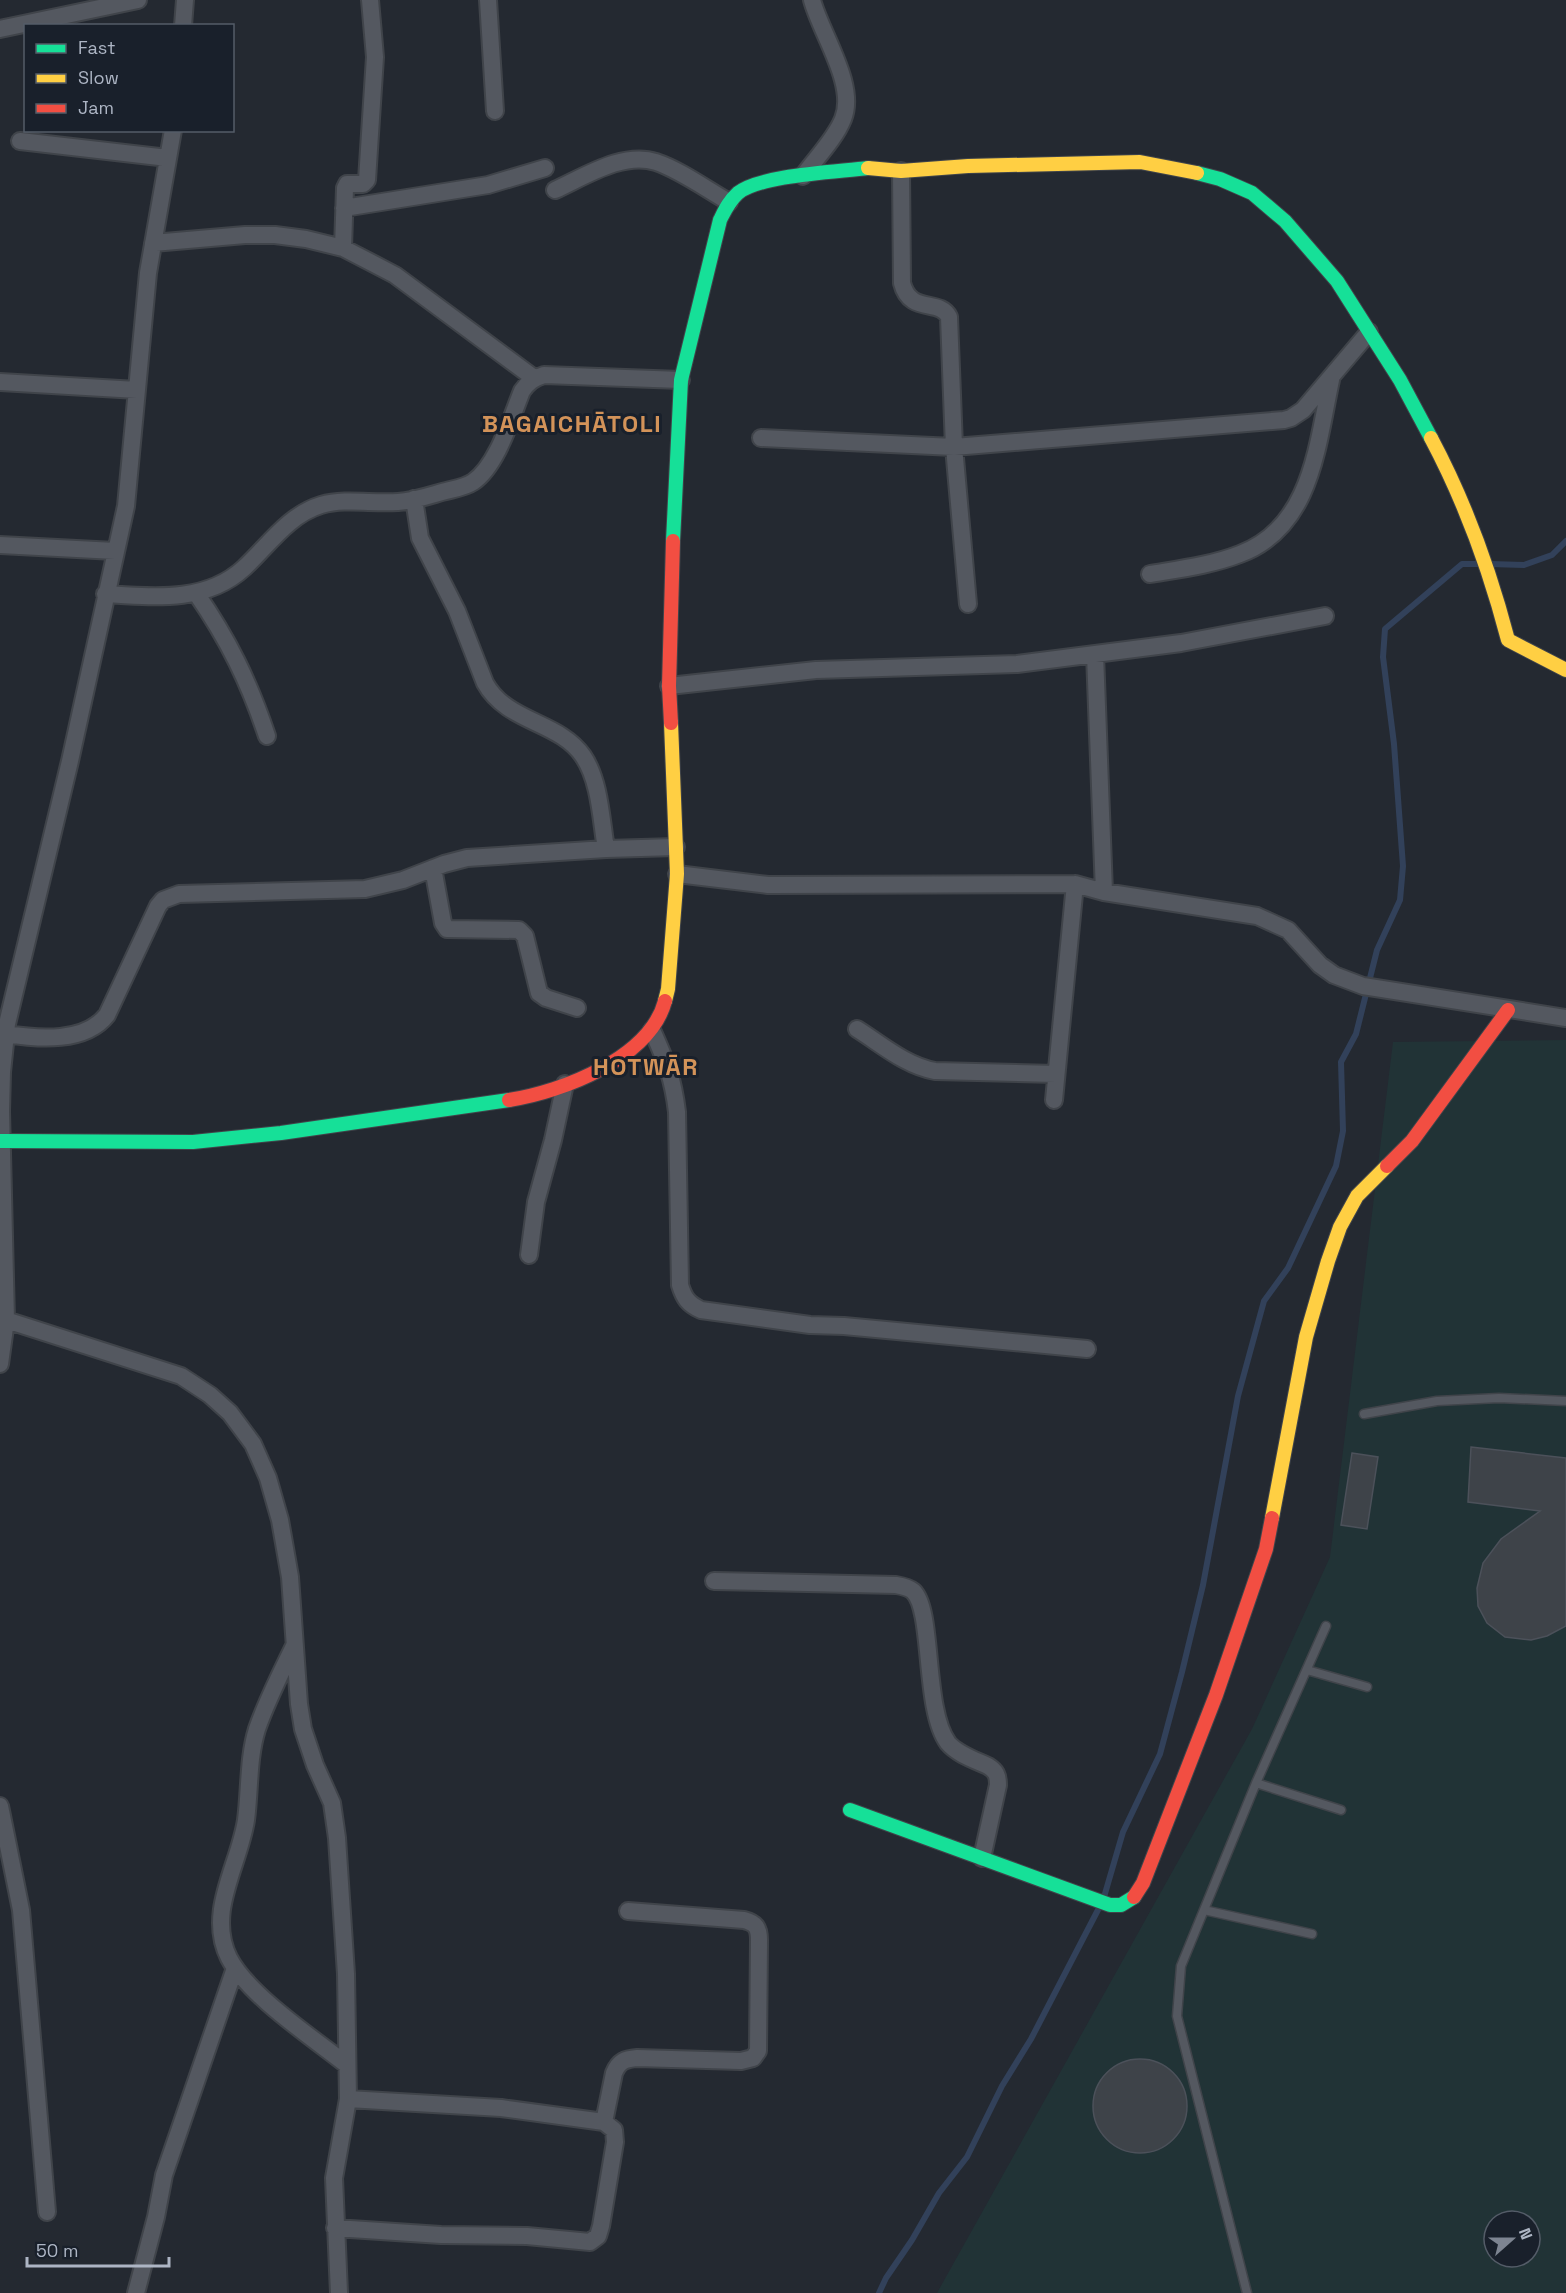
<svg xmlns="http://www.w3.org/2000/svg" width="1566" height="2293" font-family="'Space Grotesk',sans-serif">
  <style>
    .green { fill: #213336; fill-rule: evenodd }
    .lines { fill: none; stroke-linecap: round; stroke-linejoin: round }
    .stream { stroke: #32415a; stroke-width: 6 }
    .building { fill: #3e4349; stroke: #4c515a; stroke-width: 1.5 }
    .lane-casing { stroke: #40444a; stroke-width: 11 }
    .street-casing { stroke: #40444a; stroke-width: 20 }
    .fast-casing { stroke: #40444a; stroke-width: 16 }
    .slow-casing { stroke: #40444a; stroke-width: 16 }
    .jam-casing { stroke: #40444a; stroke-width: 16 }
    .lane { stroke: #545860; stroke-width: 8 }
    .street { stroke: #545860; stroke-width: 16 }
    .fast { stroke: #16e098; stroke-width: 14 }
    .slow { stroke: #ffcf43; stroke-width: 14 }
    .jam { stroke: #f24e42; stroke-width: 14 }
    .labels { text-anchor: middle; stroke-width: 6; stroke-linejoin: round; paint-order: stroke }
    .district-label { font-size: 24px; font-weight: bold; letter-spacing: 1.5px; fill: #d39359; stroke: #19202b }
  </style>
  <rect width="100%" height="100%" fill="#242931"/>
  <path class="green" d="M1566,1040V2293H937L1252,1729L1330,1557L1393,1042ZM1494,2221H1530V2257H1494Z"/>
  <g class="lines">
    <path class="stream" d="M1490,564L1524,565L1552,555L1566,541
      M1104,1897L1123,1832L1160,1754L1182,1672L1203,1585L1238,1396L1264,1301L1288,1268L1336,1166L1343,1131L1341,1062L1356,1034L1377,950L1400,900L1403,866L1394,744L1383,657L1385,629L1462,564H1480
      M879,2293L886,2278L912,2240L939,2193L967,2157L1002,2086L1031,2039L1100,1906"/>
  </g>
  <path class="building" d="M1471,1447L1566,1458V1626L1547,1636L1531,1640L1505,1637L1487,1623L1478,1606L1477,1588L1483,1563L1501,1539L1540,1511L1468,1502Z
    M1352,1453L1378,1457L1367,1529L1341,1525Z
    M1093 2106a47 47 0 1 1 94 0a47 47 0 1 1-94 0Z"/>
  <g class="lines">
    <g class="lane-casing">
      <path id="lane" d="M1364,1414L1437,1401L1499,1398L1566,1401
        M1307,1670L1367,1687
        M1256,1783L1341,1810
        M1204,1910L1312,1934
        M1247,2293L1177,2016L1181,1966L1256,1783L1326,1626"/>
    </g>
    <g class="street-casing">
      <path id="street" d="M488,0L495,111
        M183,26L185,0
        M0,29L138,0
        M20,141L168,158
        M901,171L902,283C910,315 940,298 949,317L954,447L968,604
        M803,176C816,158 835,139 843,119C857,85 821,34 812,0
        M555,190C584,177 623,151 656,162C680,170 706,189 729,202
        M344,208L488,185L545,168
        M153,243L245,235H275L306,239L343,248L395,275L534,378
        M343,248L345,188L347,184H363L367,180L375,57L370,0
        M0,382L137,390
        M761,438L954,447L1284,420L1291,418L1303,410L1369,332
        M414,499L420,538L457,611L485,683C507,723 559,721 583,756C600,781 601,819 606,849
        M0,545L115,551
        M1150,574C1180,569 1212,565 1240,554C1312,527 1317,445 1331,380
        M196,593C228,639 249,682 267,736
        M105,594C153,597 206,603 244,568C268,546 288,515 321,505C346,498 372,504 398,502C413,501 428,496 442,492C452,489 464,488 473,482C497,466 511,418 522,391C528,382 534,378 544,375L681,380
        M1095,654L1104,892
        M669,686L816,670L1017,664L1181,643L1325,616
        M433,868L443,923L447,929L519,930L525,936L539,993L546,998L577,1008
        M677,874L768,885L1075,884L1104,892L1257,916L1288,930L1320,965L1334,975L1363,986L1566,1018
        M857,1029C881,1044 906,1066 935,1071L1056,1074
        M652,1030C666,1061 673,1078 677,1112L680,1285C684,1298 688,1304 701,1310L810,1325L844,1326L1087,1349
        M6,1034C39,1039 85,1043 107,1015L158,906L163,900L179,894L365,889L403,880L444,864L467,858L606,849L676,847
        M1054,1100L1075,884
        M529,1255L536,1202L553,1140L565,1084
        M6,1320L181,1376L210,1395L230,1413L253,1444L268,1478L280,1520L290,1577L299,1704L303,1729L315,1765L332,1803L337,1838L346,1974L348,2099L334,2178L339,2293
        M0,1364L6,1320L1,1111L2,1072L7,1024L70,761L126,506L148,273L173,130
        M714,1581L896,1585C902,1586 908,1587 913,1591C934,1610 923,1709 948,1743C957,1754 975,1760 988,1766C996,1771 998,1775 998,1785L982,1858
        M294,1646C281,1673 267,1700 257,1729C248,1758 250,1790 246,1820C239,1866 206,1912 229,1958C248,1995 313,2038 347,2065
        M0,1806L21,1910L47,2212
        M604,2122L614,2073C619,2061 625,2059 637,2058L741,2061L753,2058L758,2051L759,1940C759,1928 756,1923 744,1920L628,1911
        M335,2228L441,2235L527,2236L590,2242L598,2236L601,2226L615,2142L614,2130L604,2122L501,2108L348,2099
        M136,2293L156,2217L164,2175L235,1968"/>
    </g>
    <g class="fast-casing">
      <path id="fast" d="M1197,173L1220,179L1252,193L1285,221L1337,281L1400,380L1431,438
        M673,541L681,380L720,220C725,210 729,201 738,193C760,175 837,172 868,168
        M1,1141L193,1142L281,1133L509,1100
        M850,1810L1110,1905H1121L1134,1897"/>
    </g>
    <g class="slow-casing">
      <path id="slow" d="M868,168L901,171L968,166L1140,162L1197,173
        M1431,438C1465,502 1490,571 1508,640L1566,670
        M665,1001L668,989L677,874L671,723
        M1272,1518L1306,1337L1328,1261L1340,1227L1357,1196L1387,1166"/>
    </g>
    <g class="jam-casing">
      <path id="jam" d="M671,723L669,686L673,541
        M509,1100C562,1092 650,1058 665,1001
        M1387,1166L1412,1141L1508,1010
        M1134,1897L1143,1883L1216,1695L1266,1549L1272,1518"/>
    </g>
    <use href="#lane" class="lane"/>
    <use href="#street" class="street"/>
    <use href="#fast" class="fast"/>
    <use href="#slow" class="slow"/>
    <use href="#jam" class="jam"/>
  </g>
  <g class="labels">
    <g class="district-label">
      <text x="572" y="432">BAGAICHĀTOLI</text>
      <text x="646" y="1075">HOTWĀR</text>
    </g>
  </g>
  <rect x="24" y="24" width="210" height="108" fill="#19202b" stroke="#545c68" stroke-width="1.5"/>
  <rect x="36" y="44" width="30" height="9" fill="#16e098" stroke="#545c68" stroke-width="1.5"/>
  <text x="78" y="54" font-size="18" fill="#adb5c4">Fast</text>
  <rect x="36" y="74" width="30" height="9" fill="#ffcf43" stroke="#545c68" stroke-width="1.5"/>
  <text x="78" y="84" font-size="18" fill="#adb5c4">Slow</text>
  <rect x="36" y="104" width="30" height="9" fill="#f24e42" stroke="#545c68" stroke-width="1.5"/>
  <text x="78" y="114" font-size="18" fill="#adb5c4">Jam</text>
  <g transform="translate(1512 2239) rotate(69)"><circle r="28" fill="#19202b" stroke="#545c68" stroke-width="1.5"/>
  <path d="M0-4.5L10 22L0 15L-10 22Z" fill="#7d8491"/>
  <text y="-9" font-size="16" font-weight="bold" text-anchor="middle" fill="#adb5c4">N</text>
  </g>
  <path d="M27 2257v9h142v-9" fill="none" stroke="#adb5c4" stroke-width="3"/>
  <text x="36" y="2257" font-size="18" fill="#adb5c4" stroke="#19202b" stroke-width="4.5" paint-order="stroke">50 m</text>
</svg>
